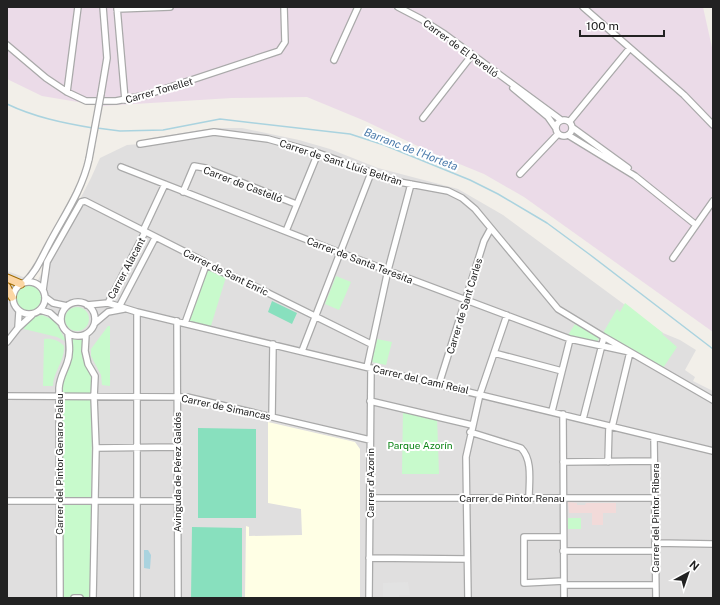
<svg xmlns="http://www.w3.org/2000/svg" width="720" height="605" font-family="'Public Sans',sans-serif">
  <style>
    .residential { fill: #e0dfdf }
    .commercial { fill: #f2dad9 }
    .industrial { fill: #ebdbe8 }
    .education { fill: #ffffe5 }
    .park { fill: #c8facc }
    .pitch { fill: #88e0be }
    .parking { fill: #e2e2e2 }
    .water { fill: #aad3df }
    .lines { fill: none; stroke-linecap: round; stroke-linejoin: round }
    .stream { stroke: #aad3df; stroke-width: 1.5 }
    .minor-casing { stroke: #a9a9a9; stroke-width: 8 }
    .major-casing { stroke: #a06b00; stroke-width: 9 }
    .minor { stroke: #fff; stroke-width: 5.5 }
    .major { stroke: #fcd6a4; stroke-width: 7 }
    .minor-bridge-casing { stroke: #a9a9a9; stroke-width: 8; stroke-linecap: butt }
    .minor-bridge { stroke: #fff; stroke-width: 5.5 }
    .labels { text-anchor: middle; stroke-width: 4; stroke-linejoin: round; paint-order: stroke }
    .street-label { font-size: 10px; fill: #222; stroke: #fff }
    .park-label { font-size: 10px; fill: #0c8416; stroke: #fff }
    .water-label { font-size: 11px; font-style: italic; fill: #4a7aab; stroke: #fff }
  </style>
  <rect width="100%" height="100%" fill="#f2efe9"/>
  <path class="residential" d="M214,128H242L299,140L330,149L378,168L458,189L503,215L663,333L680,340L696,350L685,370L695,377L693,381L713,391V598H7V271L37,282L91,178L100,158L127,145L140,144L151,138Z"/>
  <path class="commercial" d="M568,502L577,503V505H585L586,503H616V513H603V525H592V513H569Z"/>
  <path class="industrial" d="M7,7H703L713,52V332L524,197L484,174L430,152L365,121L307,97L232,98L102,106L42,96L7,79Z"/>
  <path class="education" d="M268,422L355,442L360,449V598H245L246,526L249,527V536L302,535L301,509L268,503Z"/>
  <path class="park" d="M205,268L226,277L210,329L185,323Z
    M336,276L351,282L339,310L325,304Z
    M15 298a13 13 0 1 1 26 0a13 13 0 1 1-26 0Z
    M625,303L663,333L662,334L677,347L663,368L603,333L617,309L620,312Z
    M65 319a12 12 0 1 1 24 0a12 12 0 1 1-24 0Z
    M42,315L54,320L67,342L57,337L24,329L23,327L34,317Z
    M575,324L599,338L597,342L568,335Z
    M108,326H110V386L102,385L101,375L91,356V349Z
    M44,339C51,338 59,340 64,346C65,361 53,372 53,386H43Z
    M72,339H82V357L92,377L91,598L74,596L62,598V384L72,348Z
    M377,339L392,342L386,365L372,362Z
    M403,408L437,416L439,474H402Z
    M568,518H581V529H568Z"/>
  <path class="pitch" d="M272,301L297,313L292,324L268,312Z
    M198,428L256,429V518H198Z
    M192,527L242,528V598H191Z"/>
  <path class="parking" d="M408,582L410,595H399V598H383V583Z"/>
  <path class="water" d="M144,550H148L151,555L150,569L144,568Z"/>
  <g class="lines">
    <path class="stream" d="M7,104C34,117 63,123 93,128
      M97,128L120,131L163,130L220,119L350,134L384,145L470,180L498,194L547,223L589,254L713,349"/>
    <g class="minor-casing">
      <path id="minor" d="M117,7L125,100
        M398,7L421,19L443,33L561,120
        M583,7L684,95L713,125
        M117,9L170,7
        M7,45L46,78L67,92L86,101H116L146,95L279,51L285,42L284,7
        M334,60L358,7
        M513,88L548,117L555,127
        M67,92L78,7
        M101,94L107,58L103,7
        M423,118L472,55
        M556 128a8 8 0 1 1 16 0a8 8 0 1 1-16 0Z
        M570,121L630,48
        M573,128L628,168
        M568,135L635,176L696,225
        M140,144L214,132L268,139L318,153L394,181L448,191L462,198L475,209L558,309L604,337L583,419
        M121,167L341,253L570,339L630,352L713,400
        M520,174L558,134
        M183,192L194,166L205,168L296,204
        M143,231L165,184
        M286,231L318,153
        M673,258L713,201
        M13 298a16 16 0 1 1 32 0a16 16 0 1 1-32 0Z
        M25,282C36,272 41,259 48,246C63,217 82,191 89,159
        M43,290L47,262L81,202L85,201L205,262L206,265L248,283L371,344
        M45,297L53,303L67,306
        M61 319a17 17 0 1 1 34 0a17 17 0 1 1-34 0Z
        M108,303L145,232
        M87,305L108,303L137,312L713,451
        M119,307L155,238
        M40,310L50,313L61,323
        M137,312V598
        M177,321L178,598
        M95,323L108,312L124,309
        M185,323L206,265
        M18,327L19,312
        M86,334L85,351L88,364L95,376L94,397L96,448L93,598
        M604,337L630,352L612,427
        M7,342L18,328L32,315
        M302,351L371,173
        M494,353L562,371
        M367,367L388,270L411,184
        M439,384L484,241L490,230
        M7,396L187,397L370,440
        M370,401L472,425
        M552,411L570,339
        M563,414L564,598
        M272,417L273,344
        M470,432L521,448C533,460 529,482 529,498
        M654,437L656,598
        M96,448L177,447
        M563,462L654,461
        M608,462L609,426
        M370,498H654
        M7,501H177
        M563,537H524V583L564,581
        M655,543L713,544
        M563,551H655
        M369,558L467,559
        M564,585H655
        M60,598L59,388C60,377 64,372 67,363C71,353 69,343 68,333
        M74,598H80
        M369,598L371,368
        M468,598L466,457L480,394L507,315"/>
    </g>
    <g class="major-casing">
      <path id="major" d="M7,278L21,284
        M7,287L12,297"/>
    </g>
    <use href="#minor" class="minor"/>
    <use href="#major" class="major"/>
    <g class="minor-bridge-casing">
      <path id="minor-bridge" d="M89,159L101,94"/>
    </g>
    <use href="#minor-bridge" class="minor-bridge"/>
  </g>
  <g class="labels">
    <g class="street-label">
      <text transform="translate(461 48) rotate(36)" y="4">Carrer de El Perelló</text>
      <text transform="translate(159 90) rotate(-16)" y="4">Carrer Tonellet</text>
      <text transform="translate(341 162) rotate(18)" y="4">Carrer de Sant Lluís Beltràn</text>
      <text transform="translate(243 184) rotate(21)" y="4">Carrer de Castelló</text>
      <text transform="translate(360 260) rotate(21)" y="4">Carrer de Santa Teresita</text>
      <text transform="translate(126 268) rotate(-62)" y="4">Carrer Alacant</text>
      <text transform="translate(226 272) rotate(26)" y="4">Carrer de Sant Enric</text>
      <text transform="translate(464 306) rotate(-73)" y="4">Carrer de Sant Carles</text>
      <text transform="translate(421 379) rotate(13)" y="4">Carrer del Camí Reial</text>
      <text transform="translate(226 407) rotate(12)" y="4">Carrer de Simancas</text>
      <text transform="translate(59 464) rotate(-90)" y="4">Carrer del Pintor Genaro Palau</text>
      <text transform="translate(177 472) rotate(-90)" y="4">Avinguda de Pérez Galdós</text>
      <text transform="translate(370 483) rotate(-90)" y="4">Carrer d'Azorin</text>
      <text x="512" y="502">Carrer de Pintor Renau</text>
      <text transform="translate(655 518) rotate(-90)" y="4">Carrer del Pintor Ribera</text>
    </g>
    <g class="park-label">
      <text x="420" y="449">Parque Azorín</text>
    </g>
    <g class="water-label">
      <text transform="translate(411 149) rotate(21)" y="4">Barranc de l'Horteta</text>
    </g>
  </g>
  <rect width="720" height="605" fill="none" stroke="#222222" stroke-width="16"/>
  <g transform="translate(688 573) rotate(40)" stroke="#ffffff" stroke-width="3" paint-order="stroke">
  <path d="M0-3L7 15L0 10L-7 15Z" fill="#222222"/>
  <text y="-6" font-size="11" font-weight="bold" text-anchor="middle" fill="#222222">N</text>
  </g>
  <path d="M580 30v6h84v-6" fill="none" stroke="#222222" stroke-width="2"/>
  <text x="586" y="30" font-size="12" fill="#222222" stroke="#ffffff" stroke-width="3" paint-order="stroke">100 m</text>
</svg>
